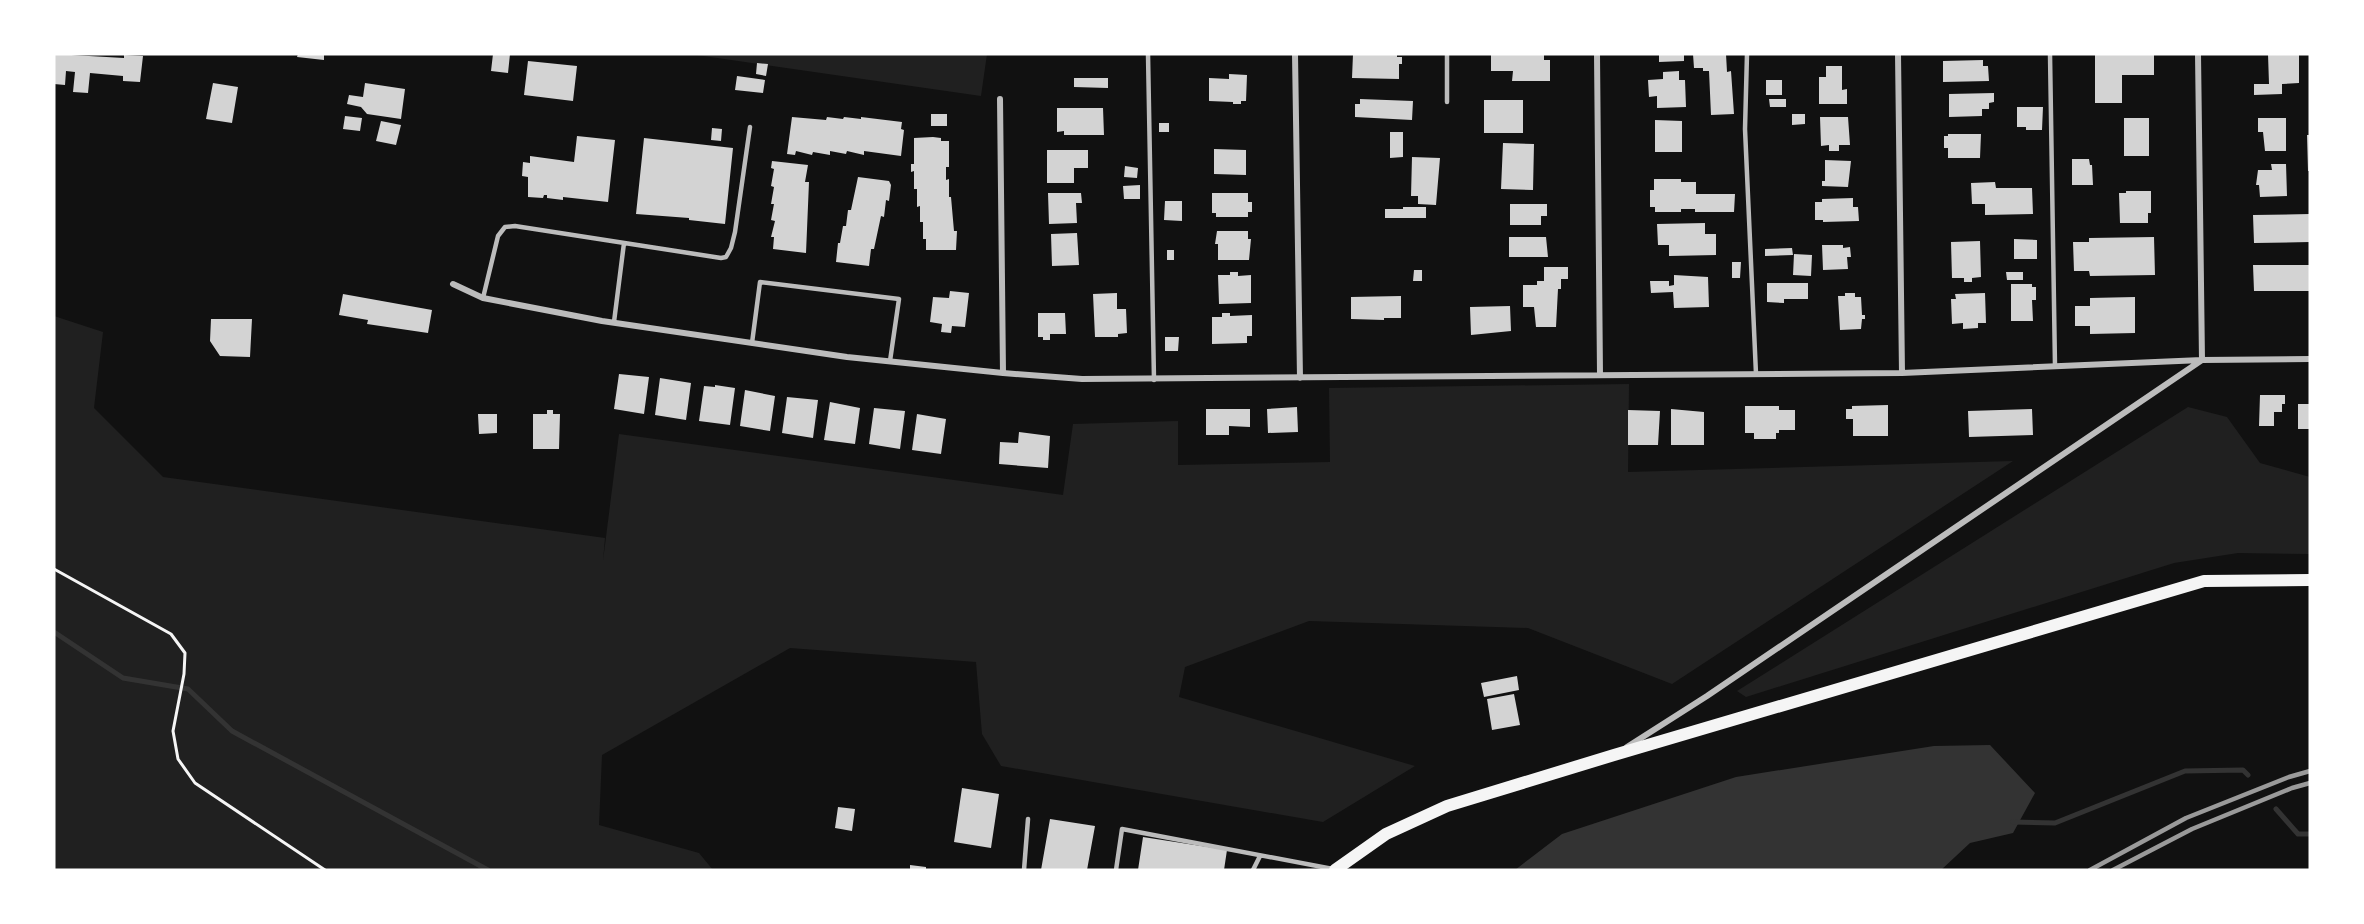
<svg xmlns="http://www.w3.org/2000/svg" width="2364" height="924" font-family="'Public Sans',sans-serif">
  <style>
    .green { fill: #202020 }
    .water { fill: #333 }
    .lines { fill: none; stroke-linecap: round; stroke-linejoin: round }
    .stream { stroke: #333; stroke-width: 5 }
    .building { fill: #d3d3d3 }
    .path { stroke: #f5f5f5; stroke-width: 3 }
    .service { stroke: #bcbcbc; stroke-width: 4.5 }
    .minor { stroke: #bcbcbc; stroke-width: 6 }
    .secondary { stroke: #f5f5f5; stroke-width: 12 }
    .rail { stroke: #9a9a9a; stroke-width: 4.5 }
  </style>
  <rect width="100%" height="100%" fill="#111"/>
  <path class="green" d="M690,54H987L981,96Z
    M54,316L103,332L94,408L163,477L605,538L603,561L619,434L1063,495L1073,424L1178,421V465L1330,462L1329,388L1629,384L1628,472L2013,461L1672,684L1528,628L1309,621L1185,667L1179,697L1415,766L1323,822L1001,766L982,734L976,662L790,648L602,755L599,825L699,853L713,870H54Z
    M2188,407L2227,417L2260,463L2310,477V554L2238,553L2174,563L1746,697L1737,691Z"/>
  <path class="water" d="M1990,745L2035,793L2013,833L1970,843L1941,870H1515L1562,834L1736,777L1934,746Z"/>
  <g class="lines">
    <path class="stream" d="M54,632L123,678L188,689L232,731L488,870
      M2276,809L2298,834H2310
      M2013,822L2055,823L2185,771L2243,770L2248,775"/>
  </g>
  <path class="building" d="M54,54L124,58V55L143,56L140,82L123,81V76L90,73L88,93L73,92L75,72L66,71L65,85L54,84Z
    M298,54H324V60L297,57Z
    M493,54H510L508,73L491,71Z
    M1353,54H1397V57H1402V64H1399V79L1352,78Z
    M1491,54H1544V60H1550V81H1512L1513,71H1491Z
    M1659,54H1684V61L1659,62Z
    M1693,54H1726L1727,72L1731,71L1734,114L1711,115L1709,71H1703V68H1694Z
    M2095,54H2154V75H2122V103H2095Z
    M2268,54H2299V83L2282,84V94L2254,95V84H2269Z
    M1983,60V66H1988L1989,81L1943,82V61Z
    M528,61L577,66L573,101L524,95Z
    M757,63L768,64L766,76L756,74Z
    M1826,66H1842V90L1847,89V104H1819V77H1826Z
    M1679,71V80H1685L1686,107L1657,108V96L1649,97L1648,80L1663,79V72Z
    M1229,74L1247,75L1246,101H1241V104H1233V102L1209,101V78L1229,79Z
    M737,76L765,80L763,93L735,90Z
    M1074,78H1108V88L1074,87Z
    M1766,80H1782V95H1766Z
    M213,83L238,87L232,123L206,119Z
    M365,83L405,89L401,119L367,114L361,107L347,104L349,95L363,97Z
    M1994,93V102L1989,103V109H1982V116L1949,117V94Z
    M1360,99L1413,101L1412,120L1355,117V104H1360Z
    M1769,99H1786V107H1770Z
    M1484,100H1523V133H1484Z
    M2017,107H2043L2042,130H2026V127H2017Z
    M1057,108H1103L1104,135H1064V131L1057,132Z
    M931,114H947V126H931Z
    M1792,114H1805V124L1792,125Z
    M345,116L362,118L360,131L343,129Z
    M792,117L826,120L827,117L843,119L844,117L861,119V117L902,122L901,129L904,130L901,156L864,151V155L847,151L846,154L830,151V155L813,152L812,155L796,151L795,155L787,154Z
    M1820,117H1848L1850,145H1839V151H1829V145L1821,146Z
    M2124,118H2149V156H2124Z
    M2258,118H2286V151H2265L2263,132H2258Z
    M1655,120L1682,121V152H1655Z
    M381,121L401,125L396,145L376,141Z
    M1159,123H1169V132H1159Z
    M712,128L722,129L721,141L711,140Z
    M1390,132H1403V157L1390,158Z
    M1948,134H1981L1980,158H1948V148H1944V136H1948Z
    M2307,135H2310V171H2308Z
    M577,136L615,140L608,202L563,197V200L547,198V195H544L543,198L528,197V177L522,176L523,162L530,163V156L574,162Z
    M933,137L941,138V141H949V167H946V180L949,179V197H951L954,231H957L956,250H926V239H923V222H920V206L917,207V189H914V171L911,172V164H914V138Z
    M644,138L733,148L725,224L689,220V218L636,214Z
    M1503,143L1534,144L1533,190L1501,189Z
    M1214,149L1246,150V175L1214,174Z
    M1047,150H1088V168H1074V183H1047Z
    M1412,157L1440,158L1436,205L1418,204V196H1411Z
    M2072,159H2089L2090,165H2092L2093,185H2072Z
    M1825,160L1851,161L1848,187L1822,186V181H1825Z
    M772,161L808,165L805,182H809L806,253L773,249L774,237H771L775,221L771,220L774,204H771L774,187L771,186L774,169L771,168Z
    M2271,164H2286L2287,196L2260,197L2259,185H2256L2258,170H2272Z
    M1125,166L1138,168L1137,178L1124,177Z
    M858,177L889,181L891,185L889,201L886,200L884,217L881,216L874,249H871L869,266L836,262L838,243H840L843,226H846L848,210H851Z
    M1654,179H1681V182H1696V194H1735L1734,212H1695V209H1681V212H1655V207H1650V190H1654Z
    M1995,182L1996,188H2032L2033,214L1985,215V204H1972L1971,183Z
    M1140,185V199H1124L1123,186Z
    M2126,191H2151V213H2148V223H2120L2119,193H2126Z
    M1048,193H1081L1082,203H1076L1077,223L1049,224Z
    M1212,193H1248V202H1252V212H1248V217H1216V213H1212Z
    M1853,198V207H1858L1859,221L1823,222V220H1815V202H1822V199Z
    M1165,201H1182V221L1164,220Z
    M1510,204H1547V216H1541V225H1510Z
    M1403,207H1426V218H1385V209H1403Z
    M2310,214V242L2254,243L2253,215Z
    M1705,223V234H1716V255L1669,256V245H1658L1657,224Z
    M1217,231H1248V239H1251L1249,260H1218V244H1215Z
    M1077,233L1079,265L1052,266L1051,234Z
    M1509,237H1546L1548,257H1509Z
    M2154,237L2155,275L2090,276L2089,271H2074L2073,242H2089V238Z
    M2014,239L2037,240V259H2014Z
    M1980,241L1981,277L1972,278V282H1964V278H1952L1951,242Z
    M1822,245H1843V248L1850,247L1851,257H1847L1848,269L1823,270Z
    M1792,248L1793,255L1765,256V249Z
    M1167,250H1174V260H1167Z
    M1794,254L1812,255L1811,276L1793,275Z
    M1732,262H1741L1740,278H1732Z
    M2253,265H2310V291H2254Z
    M1544,267H1568V279H1561V289H1558L1556,327H1536L1534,307H1523V285H1537V281H1544Z
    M1414,270H1422V281H1413Z
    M1230,272H1238V276L1251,275V303L1219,304L1218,275H1230Z
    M2006,272H2023V280H2007Z
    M1674,275L1708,277L1709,307L1674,308L1673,292L1651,293L1650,281H1669V286L1674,285Z
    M1767,283H1808V299H1784V303L1767,302Z
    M2011,284H2032V287H2036V300H2032L2033,321H2011Z
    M950,291L969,293L965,327L952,326L951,333L941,332L942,324L930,322L933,297L949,298Z
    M1117,293V309H1126L1127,333L1118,334V337H1095L1093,294Z
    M1845,293H1855V297H1861L1862,315H1865V319H1862L1861,329L1840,330L1838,296H1845Z
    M1985,293L1986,323H1978V328L1963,329V323L1952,324L1951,299H1956L1955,294Z
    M343,294L432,310L428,333L367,324L368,320L339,315Z
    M1401,296V318H1384V320L1351,319V297Z
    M2135,297V333L2090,334V326H2075V306H2090V298Z
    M1510,306L1511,331L1471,335L1470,307Z
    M1038,313H1065L1066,334H1050V340H1043V337H1038Z
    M1222,313H1230V316L1252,315V336H1247V343L1212,344V317H1222Z
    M211,319H252L250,357L220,356L210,341Z
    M1165,337H1179L1178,351H1165Z
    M619,374L649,377L644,414L614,409Z
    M660,378L691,383L686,420L655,415Z
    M715,385L735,388L730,425L699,421L704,386L715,387Z
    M745,390L775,396L770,431L740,426Z
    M2260,395H2285V404H2282V412H2274V426H2259Z
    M787,397L818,400L813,438L782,433Z
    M830,402L860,408L855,444L824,440Z
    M2298,404H2310V429H2298Z
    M1888,405V436H1853V419H1846V409H1852V406Z
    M1745,406H1779V410H1795V430H1779V433H1776V439H1754V433H1745Z
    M1297,407L1298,432L1268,433L1267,409Z
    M874,408L905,411L900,449L869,444Z
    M1206,409H1250V427L1229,426V435H1206Z
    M1671,409L1704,412V445H1671Z
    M2032,409L2033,435L1969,437L1968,411Z
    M547,410H553V414H560L559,449H533V414H547Z
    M1628,410L1660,411L1658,445H1628Z
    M478,414H497V433L479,434Z
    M917,414L946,419L941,454L912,450Z
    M1019,432L1050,436L1048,468L999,464L1000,442L1018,443Z
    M1517,676L1519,690L1484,697L1481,683Z
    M1514,694L1520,725L1492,730L1487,699Z
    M962,788L999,794L991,848L954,842Z
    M838,807L855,809L852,831L835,828Z
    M1050,819L1095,826L1087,870H1041Z
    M1143,837L1227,850L1224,870H1138Z
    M910,865L926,867V870H910Z"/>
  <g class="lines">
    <path class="path" d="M54,569L171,634L185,653L184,674L173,731L178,759L195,783L325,870"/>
    <path class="service" d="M1148,54L1154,380
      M1747,54L1745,129L1756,374
      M2050,54L2055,366
      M1447,102V54
      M483,298L498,236L505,227L515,226L721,258L726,257L731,248L735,232L750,127
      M614,322L624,243
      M752,343L760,282L899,299L890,361
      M1024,870L1028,819
      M1116,870L1122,829L1333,869
      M1253,870L1260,856"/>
    <path class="minor" d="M1295,54L1300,378
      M1597,54L1600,374
      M1898,54L1902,373
      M1000,99L1003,373
      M453,284L483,298L602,321L847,357L1003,373L1082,379L1902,373L2202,360L2310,359
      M1627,747L1707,696L2202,360L2198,54"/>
    <path class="secondary" d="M1335,870L1386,834L1447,806L1614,755L2204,581L2310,580"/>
    <path class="rail" d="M2090,870L2186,818L2289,777L2310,771
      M2113,870L2192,829L2292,788L2310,783"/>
  </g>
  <rect width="2364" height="924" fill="none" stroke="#ffffff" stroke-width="111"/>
</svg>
